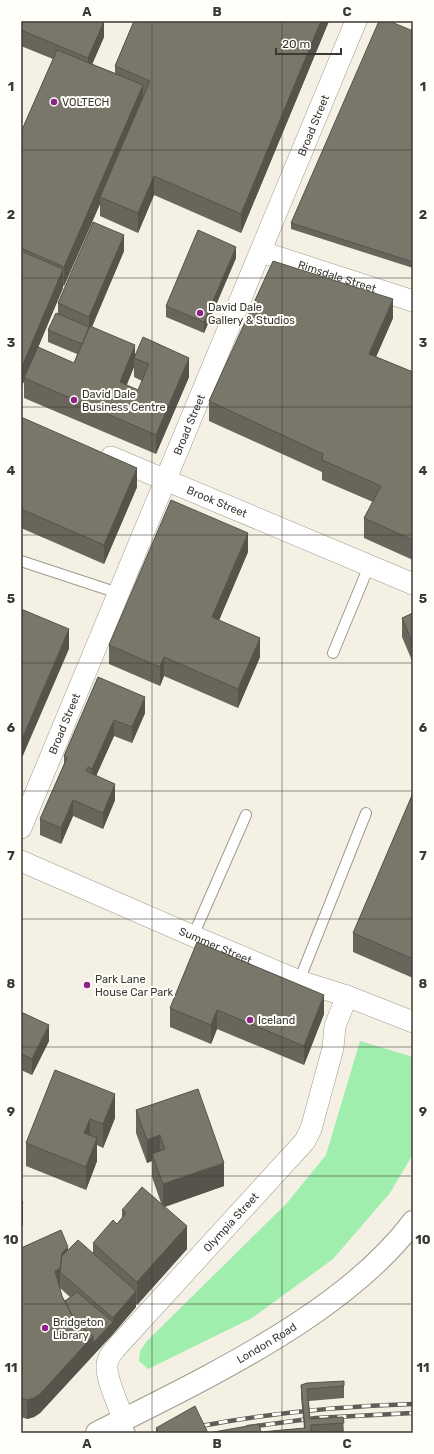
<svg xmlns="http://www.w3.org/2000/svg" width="434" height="1454" font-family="Rubik,sans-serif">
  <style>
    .green { fill: #9feead }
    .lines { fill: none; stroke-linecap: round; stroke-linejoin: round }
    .service-casing { stroke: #9e9b8e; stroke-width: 12 }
    .minor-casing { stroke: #9e9b8e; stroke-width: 22 }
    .primary-casing { stroke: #9e9b8e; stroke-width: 24 }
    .service { stroke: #fff; stroke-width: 10 }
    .minor { stroke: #fff; stroke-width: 21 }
    .primary { stroke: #fff; stroke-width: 22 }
    .rail-casing { stroke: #5f5d56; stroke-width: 4.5 }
    .rail { stroke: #fffef8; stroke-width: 3; stroke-dasharray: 9; stroke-linecap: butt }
    .wall { fill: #68655b; fill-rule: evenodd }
    .shaded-wall { fill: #55534a }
    .building { fill: #79766a; stroke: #55534a }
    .grid { fill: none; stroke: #3a3933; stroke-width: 1; stroke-opacity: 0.55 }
    .poi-dot { fill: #8d2287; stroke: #fffef8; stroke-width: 1.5 }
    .labels { text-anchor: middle; stroke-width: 4; stroke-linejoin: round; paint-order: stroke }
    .poi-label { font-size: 11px; fill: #3a3933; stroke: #fffef8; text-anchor: start }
    .street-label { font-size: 11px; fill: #3a3933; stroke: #fffef8 }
    .neatline { fill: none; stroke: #3a3933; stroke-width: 1.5 }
    .grid-label { font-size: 13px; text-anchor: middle; font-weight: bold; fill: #3a3933 }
  </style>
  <rect width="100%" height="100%" fill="#f4f0e3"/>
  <path class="green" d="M360,1041L413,1057V1154L390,1193L333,1259L252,1318L148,1369L139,1361L140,1351L147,1341L287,1203L326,1155Z"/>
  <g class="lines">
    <g class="service-casing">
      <path id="service" d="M21,561L118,593
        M333,653L369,566
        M193,936L246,815
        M299,981L366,813
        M124,1420L130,1433"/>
    </g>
    <g class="minor-casing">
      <g id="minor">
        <path id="s1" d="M262,252L413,301"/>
        <path id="s2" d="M111,457L413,584"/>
        <path id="s3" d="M21,828C132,559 246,291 356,21"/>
        <path id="s4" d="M21,861L193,936L299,981L347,996L413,1022"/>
        <path id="s5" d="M124,1420C119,1407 106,1379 107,1366C107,1359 111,1354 115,1349L305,1141L311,1129L333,1048L335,1026L347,996"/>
      </g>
    </g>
    <g class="primary-casing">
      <g id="primary">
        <path id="s6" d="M97,1433C167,1398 237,1364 302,1321C344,1293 383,1262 413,1222"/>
      </g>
    </g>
    <use href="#service" class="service"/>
    <use href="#minor" class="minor"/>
    <use href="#primary" class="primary"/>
    <g class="rail-casing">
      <path id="rail" d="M201,1426C271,1413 342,1406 413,1404
        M248,1427L316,1418L413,1413"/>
    </g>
    <use href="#rail" class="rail"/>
  </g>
  <path class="wall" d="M134,21H329L241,233L154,195L138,233L100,216V204L64,286H63V288L38,347L74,363L77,354L48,342V330L58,314V303L124,251L92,327L135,355L189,377L156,454L24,398V381L21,388V132L53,59L21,46V22L104,37L92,64L115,73V66ZM134,367V377L142,381L138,390L126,385Z
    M413,31V268L291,229V223Z
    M236,258L204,333L166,317V306Z
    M393,318L376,357L413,372V560L364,538V518L373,502L322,480V472L209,421V401Z
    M21,417L137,487L104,564L21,528Z
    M248,552L219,620L260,657L238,708L164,676L160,686L109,664V645Z
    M413,613V663L402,637V618Z
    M98,677L145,713L132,743L114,736L96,776L115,800L103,829L73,816L61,844L40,835V819L64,764V756Z
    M413,793V978L353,952V933Z
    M170,1008L324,1014L304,1065L217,1029L211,1044L170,1027Z
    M21,1012L49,1041L32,1075L21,1070Z
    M55,1070L115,1118L103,1148L97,1145V1161L86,1190L26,1166V1143Z
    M136,1110L224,1186L165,1207L187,1249L137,1305L136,1304V1307L113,1334L40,1413L34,1417L27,1419L21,1417V1248L68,1250L93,1253V1243L117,1224L122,1218V1210L161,1203L152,1177V1161L147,1163L136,1133ZM60,1288L70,1297L65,1301L62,1296Z
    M301,1385L344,1386V1398L309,1401L310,1419L343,1417L344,1433H156V1428L208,1433L261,1432L304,1428L301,1397Z"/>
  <path class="shaded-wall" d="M104,21V37L88,74V58Z
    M321,21H329L241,233V214Z
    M143,85V104L100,197V204L64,286V267Z
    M154,176V195L138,233V213Z
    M124,235V251L90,331L89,330V317Z
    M236,247V258L204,333V322Z
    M63,269V288L25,379L24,378V381L21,388V369Z
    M393,299V318L369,373V354Z
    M135,345V358H134V367L120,402V382Z
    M189,358V377L156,454V435Z
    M137,468V487L104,564V545Z
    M248,533V552L212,637V617Z
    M69,629V649L21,760V741Z
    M260,638V657L238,708V689Z
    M164,657V676L160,686V667Z
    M145,697V713L132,743V727Z
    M114,720V736L92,785V769Z
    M115,784V800L103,829V813Z
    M73,800V816L61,844V828Z
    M324,995V1014L304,1065V1046Z
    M217,1010V1029L211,1044V1025Z
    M49,1025V1041L32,1075V1059Z
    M115,1094V1118L103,1148V1124Z
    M90,1119V1142L84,1133Z
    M160,1135V1158L152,1154V1161L147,1163V1140Z
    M97,1138V1161L86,1190V1167Z
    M224,1163V1186L163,1207V1184Z
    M21,1203H23V1226H21Z
    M187,1226V1249L137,1305V1282Z
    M68,1247V1266L60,1272V1288L55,1291V1271L62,1253Z
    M136,1291V1307L113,1334V1318Z
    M113,1322V1334L40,1413L34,1417L27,1419V1400L93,1336Z"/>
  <path class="building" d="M21,21H104L88,58L21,30Z
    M134,21H321L241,214L154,176L138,213L100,197L150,81L115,66Z
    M379,21H389L413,31V262L291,223Z
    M57,50L143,85L64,267L21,248V132Z
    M93,222L124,235L89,317L58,303Z
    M198,230L236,247L204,322L166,306Z
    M21,251L63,269L21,369Z
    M273,261L393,299L369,354L413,372V540L364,518L381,486L322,460L323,454L209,401Z
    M56,313L89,327L82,344L48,330Z
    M90,326L135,345L120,382L138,390L149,364L134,358L143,337L189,358L156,435L24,378L38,347L74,363Z
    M21,417L137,468L104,545L21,509Z
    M171,500L248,533L212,617L260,638L238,689L164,657L160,667L109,645Z
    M21,609L69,629L21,741Z
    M413,613V644L402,618Z
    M98,677L145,697L132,727L114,720L92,769L88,767L86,771L115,784L103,813L73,800L61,828L40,819L67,758L64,756Z
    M413,793V959L353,933Z
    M197,942L324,995L304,1046L217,1010L211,1025L170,1008Z
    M21,1012L49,1025L32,1059L21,1054Z
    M55,1070L115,1094L103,1124L90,1119L84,1133L97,1138L86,1167L26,1143Z
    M198,1089L224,1163L163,1184L152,1154L165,1149L160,1135L147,1140L136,1110Z
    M142,1187L187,1226L137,1282L93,1243L113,1220L117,1224L126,1213L122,1210Z
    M21,1198L23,1203H21Z
    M61,1230L68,1247L62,1253L60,1269L55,1271L62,1296L75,1321L93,1336L40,1394L34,1398L27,1400L21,1398V1248Z
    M78,1240L136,1291L113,1318L60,1272L62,1256Z
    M77,1292L113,1322L93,1343V1336L75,1321L65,1301Z
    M344,1381V1386L307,1389L310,1419L343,1417L344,1423L311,1425V1433H159L156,1428L195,1406L208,1433L259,1424L261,1432L305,1428L301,1385L307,1383Z"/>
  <path class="grid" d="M152,21V1433M282,21V1433M21,150H413M21,278H413M21,407H413M21,535H413M21,663H413M21,791H413M21,919H413M21,1047H413M21,1176H413M21,1304H413"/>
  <g class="poi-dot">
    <circle cx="54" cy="102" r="4"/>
    <circle cx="200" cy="313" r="4"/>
    <circle cx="74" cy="400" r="4"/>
    <circle cx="87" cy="985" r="4"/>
    <circle cx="250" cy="1020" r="4"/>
    <circle cx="45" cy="1328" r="4"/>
  </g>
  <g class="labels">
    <g class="poi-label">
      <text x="62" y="106">VOLTECH</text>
      <text x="208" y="311">David Dale<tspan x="208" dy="13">Gallery &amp; Studios</tspan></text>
      <text x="82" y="398">David Dale<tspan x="82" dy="13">Business Centre</tspan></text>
      <text x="95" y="983">Park Lane<tspan x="95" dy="13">House Car Park</tspan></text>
      <text x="258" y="1024">Iceland</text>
      <text x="53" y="1326">Bridgeton<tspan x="53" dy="13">Library</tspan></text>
    </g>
    <g class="street-label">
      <text dy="4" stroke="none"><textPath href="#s3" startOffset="761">Broad Street</textPath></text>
      <text dy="4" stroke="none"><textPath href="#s1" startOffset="79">Rimsdale Street</textPath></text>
      <text dy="4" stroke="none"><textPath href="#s3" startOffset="437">Broad Street</textPath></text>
      <text dy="4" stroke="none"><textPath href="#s2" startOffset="115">Brook Street</textPath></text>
      <text dy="4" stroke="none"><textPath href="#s3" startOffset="113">Broad Street</textPath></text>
      <text dy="4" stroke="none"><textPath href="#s4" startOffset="212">Summer Street</textPath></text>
      <text dy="4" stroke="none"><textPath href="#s5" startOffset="248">Olympia Street</textPath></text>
      <text dy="4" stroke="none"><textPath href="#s6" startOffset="192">London Road</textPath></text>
    </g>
  </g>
  <rect width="434" height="1454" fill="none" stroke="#fffef8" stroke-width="44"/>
  <path d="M276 48v6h65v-6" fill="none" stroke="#3a3933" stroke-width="2"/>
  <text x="282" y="48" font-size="12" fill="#3a3933" stroke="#fffef8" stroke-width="3" paint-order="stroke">20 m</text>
  <rect x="22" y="22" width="390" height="1410" class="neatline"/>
  <g class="grid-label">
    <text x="87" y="16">A</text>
    <text x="217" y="16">B</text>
    <text x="347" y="16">C</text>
    <text x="11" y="91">1</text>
    <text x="423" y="91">1</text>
    <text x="11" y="219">2</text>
    <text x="423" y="219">2</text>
    <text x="11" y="347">3</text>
    <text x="423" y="347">3</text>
    <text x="11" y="475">4</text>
    <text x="423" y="475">4</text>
    <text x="11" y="603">5</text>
    <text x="423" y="603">5</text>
    <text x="11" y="732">6</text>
    <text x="423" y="732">6</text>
    <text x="11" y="860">7</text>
    <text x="423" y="860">7</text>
    <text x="11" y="988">8</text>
    <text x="423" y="988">8</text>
    <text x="11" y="1116">9</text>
    <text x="423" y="1116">9</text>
    <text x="11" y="1244">10</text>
    <text x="423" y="1244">10</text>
    <text x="11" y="1372">11</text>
    <text x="423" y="1372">11</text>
    <text x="87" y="1448">A</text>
    <text x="217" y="1448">B</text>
    <text x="347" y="1448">C</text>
  </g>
</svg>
